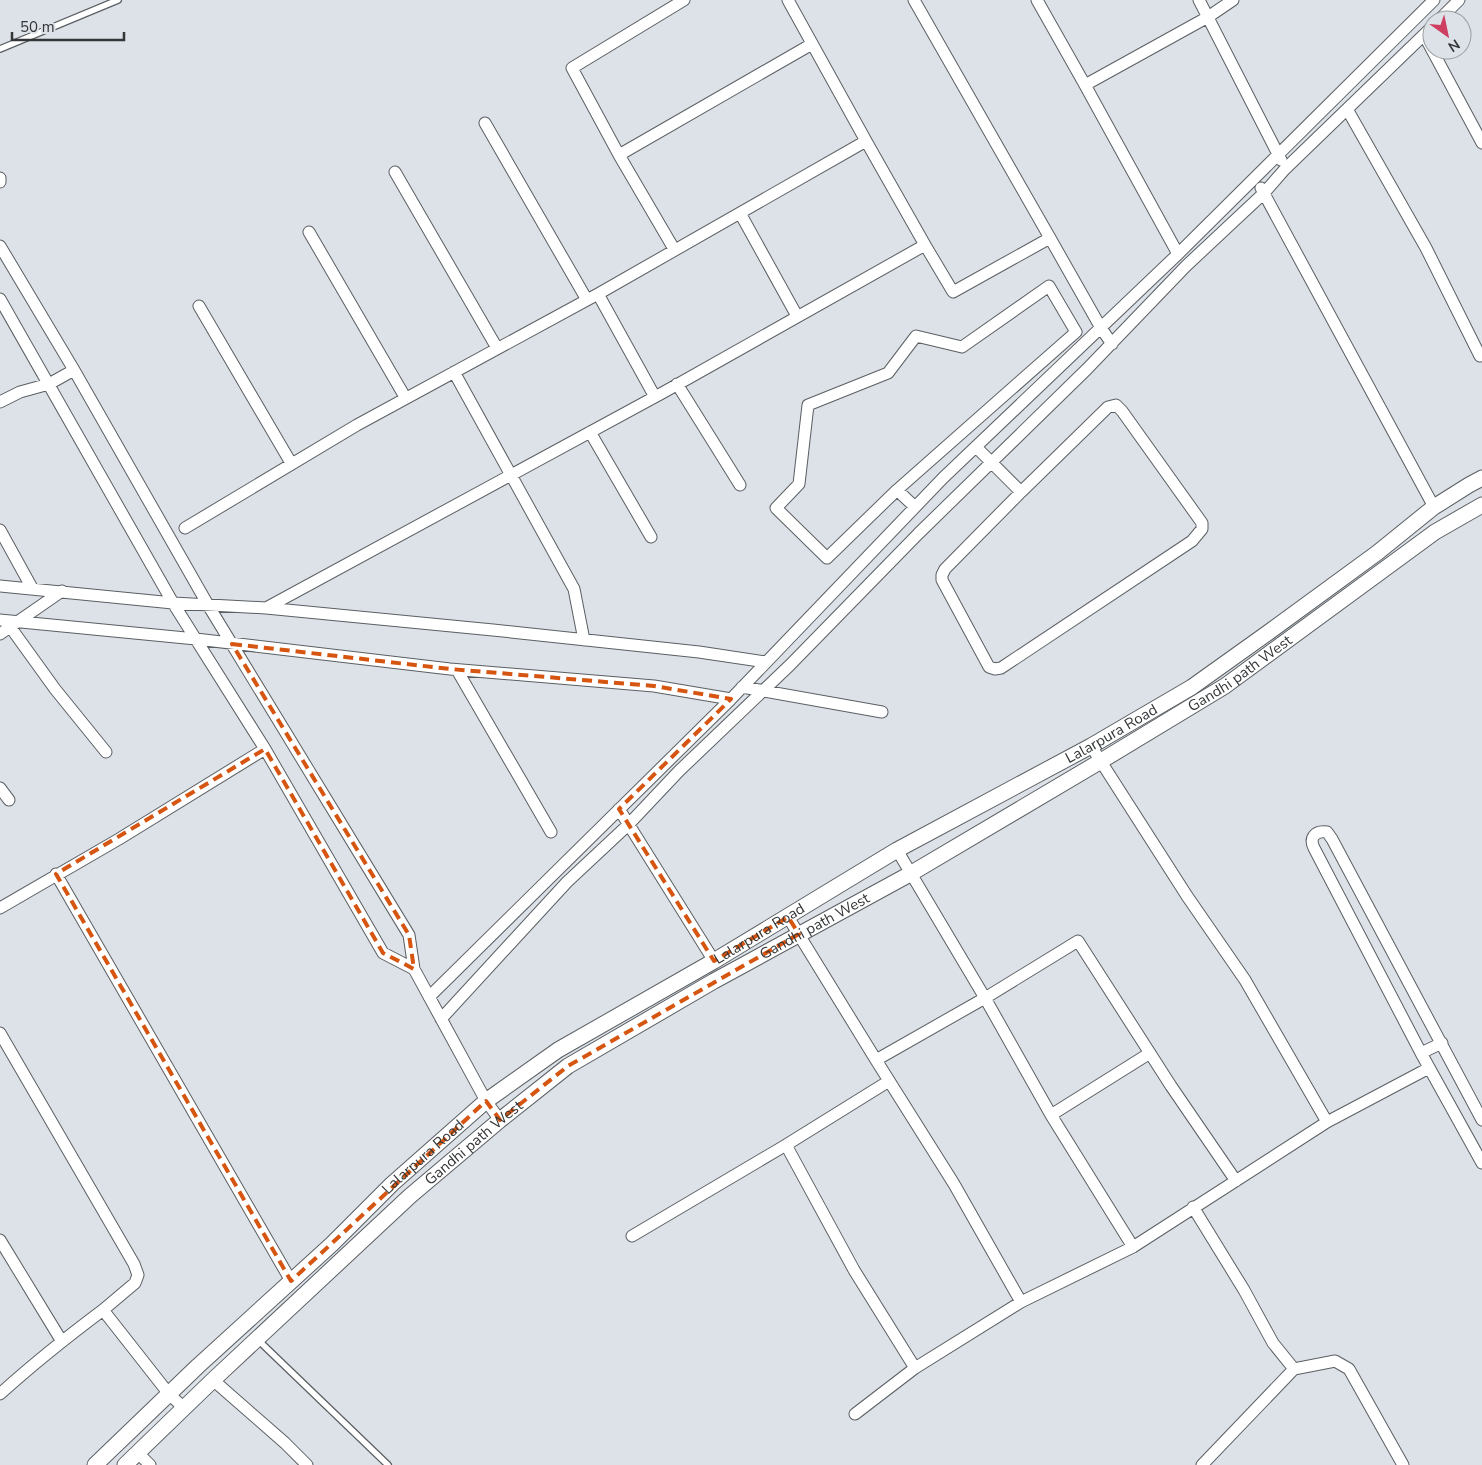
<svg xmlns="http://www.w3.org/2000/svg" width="1482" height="1465" font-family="'Nunito Sans',sans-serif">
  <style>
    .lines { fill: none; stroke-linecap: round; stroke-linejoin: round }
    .service-casing { stroke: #5a5f63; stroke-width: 8 }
    .minor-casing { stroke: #5a5f63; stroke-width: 13 }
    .tertiary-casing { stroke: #5a5f63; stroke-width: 17 }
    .service { stroke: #fff; stroke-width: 5.5 }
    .minor { stroke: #fff; stroke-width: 11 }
    .tertiary { stroke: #fff; stroke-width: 15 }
    .marked { fill: none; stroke: #d65510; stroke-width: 4; stroke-dasharray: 10 6; stroke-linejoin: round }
    .labels { text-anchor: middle; stroke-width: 5; stroke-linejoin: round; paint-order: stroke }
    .street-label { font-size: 15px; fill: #333537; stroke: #dde2e8 }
  </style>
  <rect width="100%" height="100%" fill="#dde2e8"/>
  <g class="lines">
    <g class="service-casing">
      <path id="service" d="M0,49L118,0
        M258,1340L388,1465"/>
    </g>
    <g class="minor-casing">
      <path id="minor" d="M788,0L866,141
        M914,0L1050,238
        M1037,0L1085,85L1208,17L1233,0
        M1199,0L1281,160
        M1439,20L1459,0
        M1424,35L1482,143
        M1085,85L1178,254
        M1347,109L1426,248L1480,356
        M485,123L587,300
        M619,155L572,68L684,0
        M395,172L497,348
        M0,178V182
        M1261,188L1434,507
        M740,213L797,316
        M309,232L405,397
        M0,246L74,370L208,605L409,935L414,969L486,1101L500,1120
        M674,249L619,155L812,44
        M598,294L655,397
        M0,299L173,603L265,749L383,953L414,969
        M199,306L291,463
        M454,372L574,589L584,640
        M677,384L740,485
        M0,402L20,392L49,384L74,370
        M590,432L651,537
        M976,447L1021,492L1108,407L1116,405L1122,411L1202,523V529L1192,541L1001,668L995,669L989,667L942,580V575L945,569L1021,492
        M897,490L1076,332L1049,286L962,347L916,336L888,373L808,405L799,484L776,508L827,558L897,490L915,507
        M185,528L357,425L598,294L866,141L925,245
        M0,530L32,588
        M0,586L173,603L266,608L493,630L699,652L766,662
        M266,608L664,392L925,245L953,292L1050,238L1101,328L1112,344
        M0,620L196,639L450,669L654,686L731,699
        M11,628L55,689L106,752
        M0,634L62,591
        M457,670L551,832
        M742,687L882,712
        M0,788L9,800
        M619,809L714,961
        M897,850L985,998L1051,1115L1133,1247
        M56,874L291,1281
        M0,908L119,839L265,749
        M788,917L876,1060L954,1184L1021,1302
        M429,997L731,699L943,478L1178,254L1434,0
        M441,1019L567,882L628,825L679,771L790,665L919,533L1087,369L1186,266L1264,193L1285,169L1432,27
        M0,1033L134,1264L138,1275L135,1283L103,1310
        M1421,1053L1442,1043
        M876,1060L985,998L1078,941L1171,1086L1236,1181
        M1051,1115L1150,1053
        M1482,1120L1332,839L1327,832C1315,830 1309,838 1314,848L1421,1053L1482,1163
        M1327,1122L1429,1068
        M786,1145L854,1270L915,1368
        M1193,1207L1244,1290L1273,1343L1294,1369L1202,1465
        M632,1236L786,1145L889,1081
        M0,1240L61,1340
        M1294,1369L1335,1361L1349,1369L1403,1465
        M213,1380L285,1443L307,1465
        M0,1394C33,1364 67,1337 103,1310L169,1394L184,1408
        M855,1414L915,1368L1021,1302L1133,1247L1327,1122L1245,980L1187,896L1091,746
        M138,1453L150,1465"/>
    </g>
    <g class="tertiary-casing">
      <g id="tertiary">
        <path id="s1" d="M95,1465L198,1366L332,1244L392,1184L486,1101L558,1050L714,961L897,850L1091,746L1192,687L1269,632L1377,553L1434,507L1469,485L1482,478"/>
        <path id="s2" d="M125,1465L213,1380L410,1196L500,1120L568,1066L714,981L910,874L1101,761L1225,686L1435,532L1482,505"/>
      </g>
    </g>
    <use href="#service" class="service"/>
    <use href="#minor" class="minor"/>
    <use href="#tertiary" class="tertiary"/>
  </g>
  <path class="marked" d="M232,644L450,669L654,686L731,699L619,809L714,961L788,917L799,934L568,1066L500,1120L486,1101L291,1281L56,874L265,749L383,953L414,969L409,935Z"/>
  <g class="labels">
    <g class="street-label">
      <text dy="5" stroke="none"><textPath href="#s2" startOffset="1375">Gandhi path West</textPath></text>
      <text dy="5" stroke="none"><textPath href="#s1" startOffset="1260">Lalarpura Road</textPath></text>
      <text dy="5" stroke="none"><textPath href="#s2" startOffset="880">Gandhi path West</textPath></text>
      <text dy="5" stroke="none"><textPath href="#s1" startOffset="855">Lalarpura Road</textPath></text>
      <text dy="5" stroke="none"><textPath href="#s2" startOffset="475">Gandhi path West</textPath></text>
      <text dy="5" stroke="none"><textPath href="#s1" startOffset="450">Lalarpura Road</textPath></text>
    </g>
  </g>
  <g transform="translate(1447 35) rotate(147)"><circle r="24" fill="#dde2e8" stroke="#999da1"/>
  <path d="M0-4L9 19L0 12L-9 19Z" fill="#ce3e61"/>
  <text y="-8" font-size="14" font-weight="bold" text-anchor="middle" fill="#333537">N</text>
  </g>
  <path d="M12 32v8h112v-8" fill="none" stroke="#333537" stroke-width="2.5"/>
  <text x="20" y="32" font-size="15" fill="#333537" stroke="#dde2e8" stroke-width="4" paint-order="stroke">50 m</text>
</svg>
